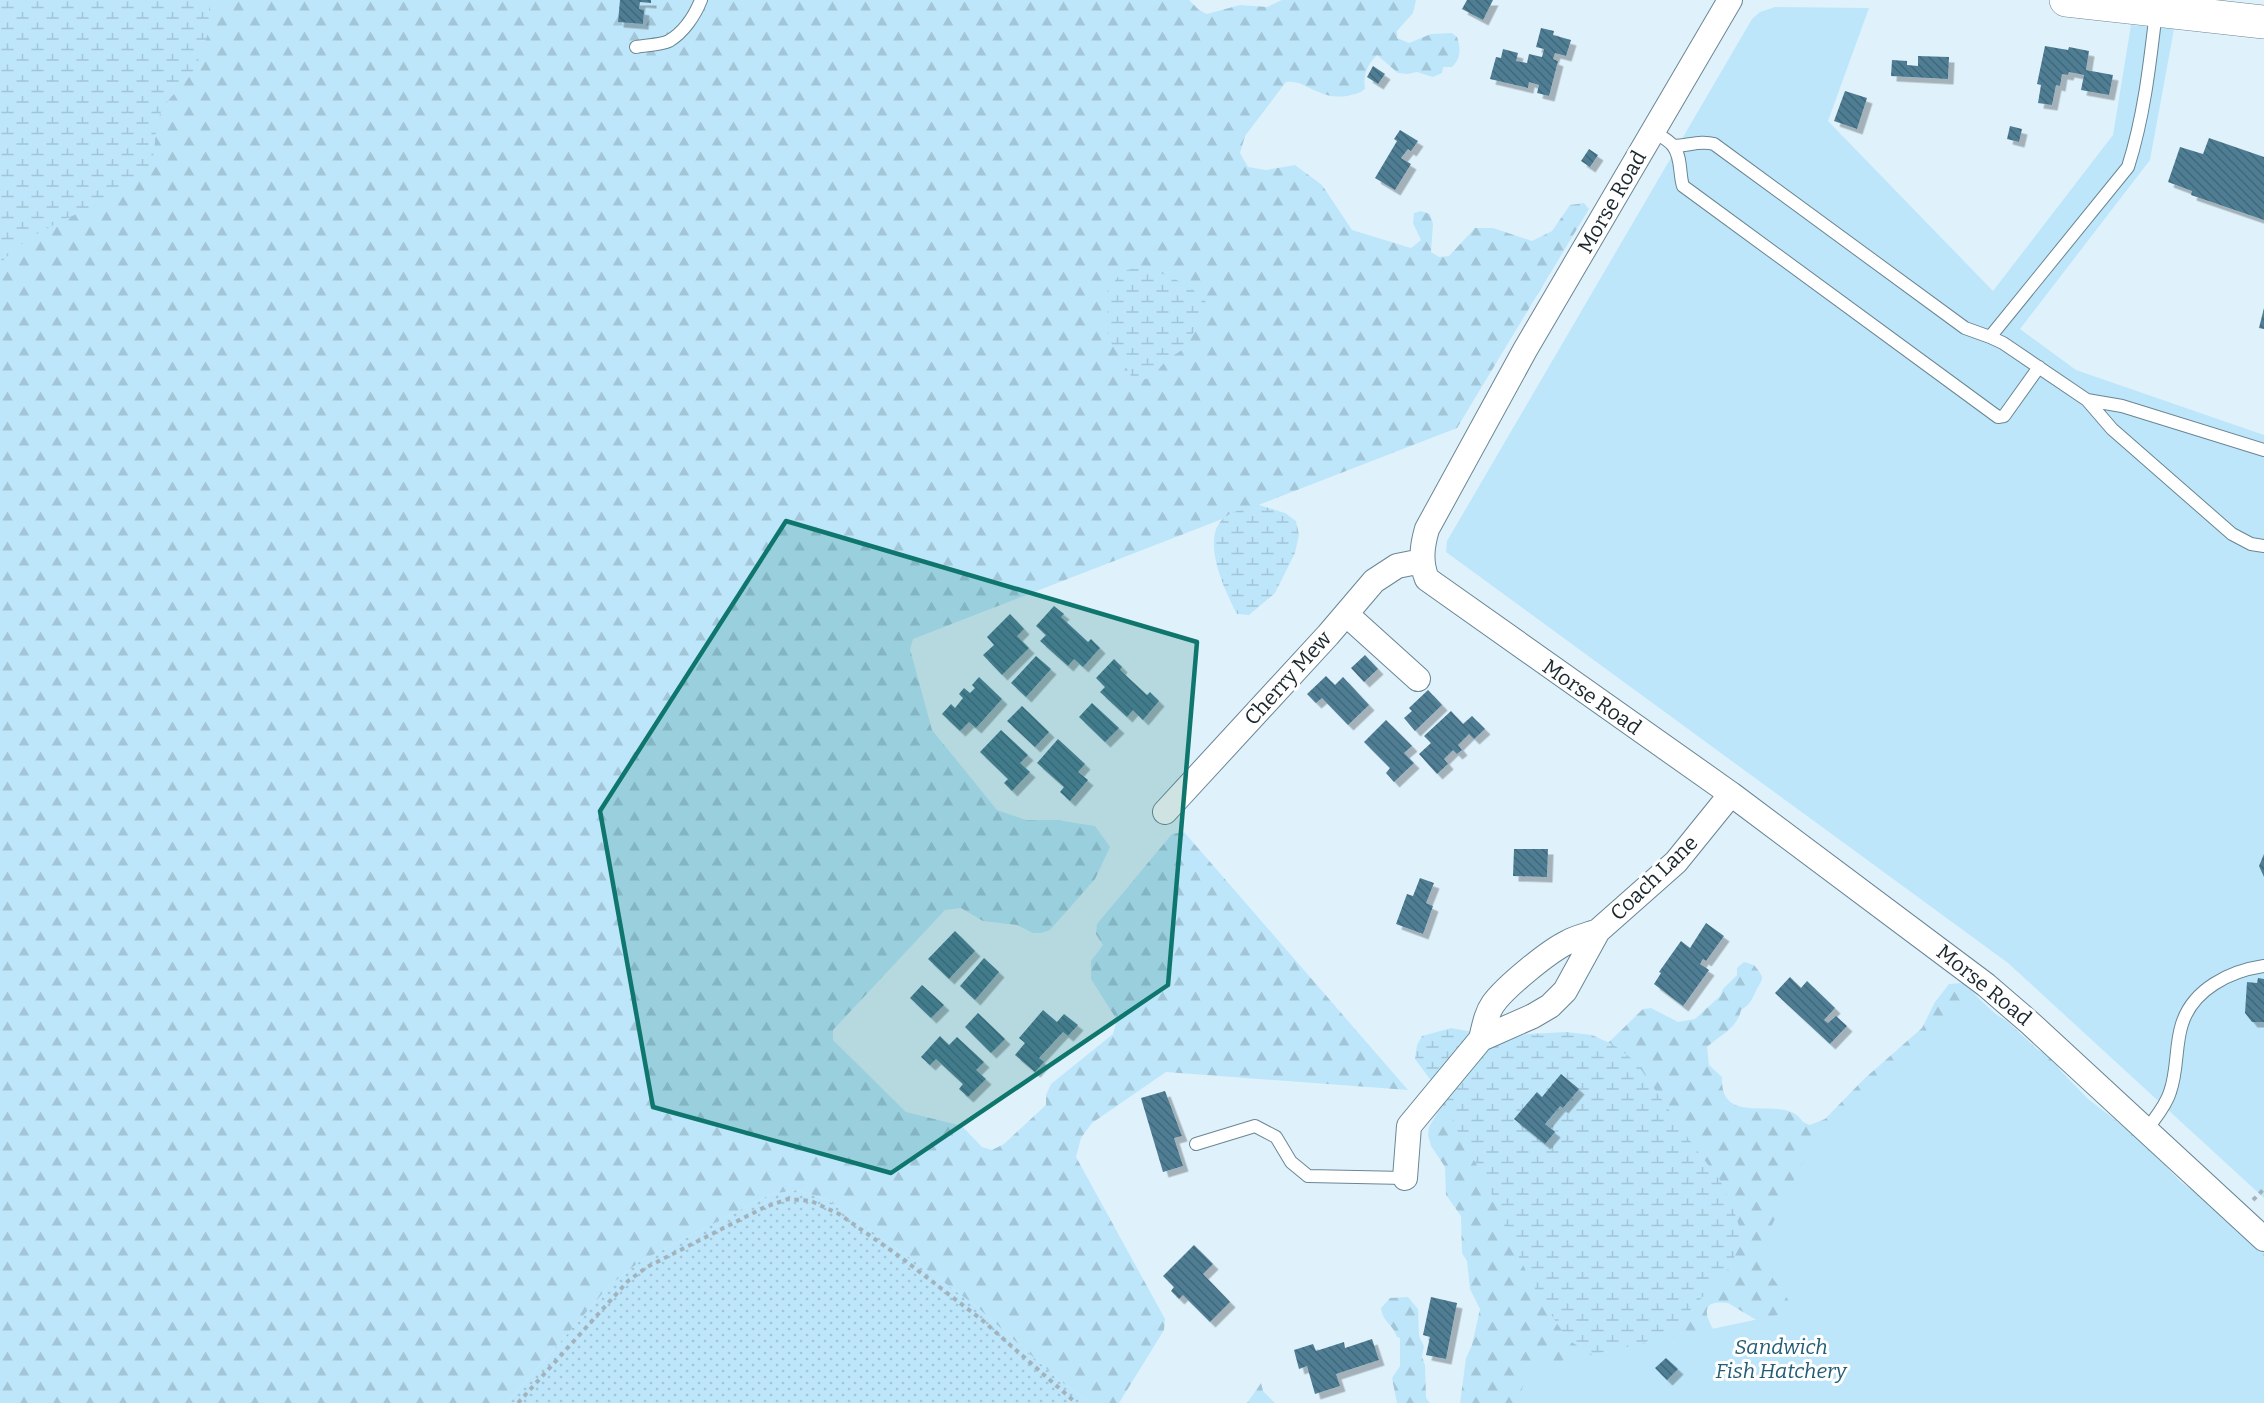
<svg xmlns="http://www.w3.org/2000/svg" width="2264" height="1403" font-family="Bitter,serif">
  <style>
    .grass { fill: url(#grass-dots) }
    .forest { fill: url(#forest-firs) }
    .wetland { fill: url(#wetland-marsh) }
    .green { fill: #bde6fa }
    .building { fill: url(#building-back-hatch); filter: url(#shadow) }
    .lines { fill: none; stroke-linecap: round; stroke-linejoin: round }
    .service-casing { stroke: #698694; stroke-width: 14 }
    .minor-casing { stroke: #698694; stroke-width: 26 }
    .secondary-casing { stroke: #698694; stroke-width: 34 }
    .path { stroke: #a3b3bc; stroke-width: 4; stroke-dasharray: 4.5 4.5; stroke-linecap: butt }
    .service { stroke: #fff; stroke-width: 12 }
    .minor { stroke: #fff; stroke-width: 24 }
    .secondary { stroke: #fff; stroke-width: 33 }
    .marked { fill: #0f766e; fill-opacity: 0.2; stroke: #0f766e; stroke-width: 4.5; stroke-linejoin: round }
    .labels { text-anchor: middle; stroke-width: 6; stroke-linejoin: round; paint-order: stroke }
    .street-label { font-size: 21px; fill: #1b272d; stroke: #fff }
    .park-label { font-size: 21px; font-style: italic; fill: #225e77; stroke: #fff }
  </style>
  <defs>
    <pattern id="grass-dots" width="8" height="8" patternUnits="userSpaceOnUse" patternTransform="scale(1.5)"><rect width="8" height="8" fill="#bde6fa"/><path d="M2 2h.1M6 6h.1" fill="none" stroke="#a2c5d7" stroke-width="1.8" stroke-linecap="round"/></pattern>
    <pattern id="forest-firs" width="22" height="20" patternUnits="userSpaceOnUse" patternTransform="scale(1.5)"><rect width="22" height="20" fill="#bde6fa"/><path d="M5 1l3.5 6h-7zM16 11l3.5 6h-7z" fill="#a2c5d7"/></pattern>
    <pattern id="wetland-marsh" width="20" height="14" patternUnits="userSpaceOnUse" patternTransform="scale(1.5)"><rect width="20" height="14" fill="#bde6fa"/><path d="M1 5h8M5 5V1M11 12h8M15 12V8" fill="none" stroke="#a2c5d7"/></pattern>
    <pattern id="building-back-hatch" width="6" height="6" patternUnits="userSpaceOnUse" patternTransform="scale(1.5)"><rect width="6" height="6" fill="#4f7e94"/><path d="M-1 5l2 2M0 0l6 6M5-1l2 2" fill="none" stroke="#416779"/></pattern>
    <filter id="shadow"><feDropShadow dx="5.5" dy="5.5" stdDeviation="0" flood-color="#0004"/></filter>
  </defs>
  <rect width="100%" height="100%" fill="#dff2fc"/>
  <path class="grass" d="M797,1190L826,1199L919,1264L976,1306L1059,1380L1090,1403H507L609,1286L639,1262L771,1194Z"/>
  <path class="forest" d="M0,0H1189L1199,10L1207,14L1240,5L1267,7L1282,0H1416L1413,13L1397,31V38L1409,43L1431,34L1452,33L1457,37C1461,49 1461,58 1452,67H1443L1442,73L1433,77L1417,72L1408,74L1398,73L1377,55C1367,65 1363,75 1365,89C1358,94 1355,94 1347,96C1317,100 1306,79 1286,82L1245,136L1240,153L1248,167L1266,170L1295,165L1322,185L1352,230L1411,248L1421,240L1413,223L1414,213L1421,211L1430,214L1433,224L1431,252L1439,257L1449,256L1475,228H1493L1532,241L1552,231L1570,205L1584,203L1589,209L1457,428L913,639L910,649L932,730L997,810L1026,820H1057L1095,826L1110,847L1095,879L1050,930L1041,933H1033L1017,925L983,921L961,908L945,910L833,1030V1040L906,1112L962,1126L982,1147L992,1150L1004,1144L1046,1105V1095L1051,1084L1113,1034L1117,1020L1091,979V961L1103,945L1096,934L1097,924L1172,834L1184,832L1408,1090L1166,1072L1092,1123L1081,1138L1076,1157L1165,1319L1164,1330L1119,1403H1090L1059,1380L976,1306L919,1264L826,1199L797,1190L771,1194L639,1262L609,1286L507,1403H0Z
    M1744,962L1754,965C1765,979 1764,976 1756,991C1751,1000 1751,1004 1741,1010C1737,1029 1720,1035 1707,1047L1709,1065L1722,1077C1720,1131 1785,1091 1803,1122L1810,1125L1825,1119L1864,1079L1922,1028L1935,1002L1949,984L1962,983L1973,992L1990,1011L2007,1021L2038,1050L2051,1056L2060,1070L2088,1099L2135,1135L2180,1181L2206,1201L2233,1226L2264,1251V1403H1894L1728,1303C1699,1299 1705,1316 1715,1332L1650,1403H1460L1466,1358L1472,1345L1480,1309L1470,1289L1467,1261L1462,1253L1461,1216L1446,1195L1445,1167L1431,1146L1428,1135L1429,1127L1447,1096L1606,1045L1643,1009L1651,1008L1678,1022L1695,1019L1720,996L1723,989L1737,975V968Z
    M1408,1297L1418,1309L1419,1336L1424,1346L1422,1357L1425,1365L1426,1398L1430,1403H1397L1392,1378L1400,1366V1338L1397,1337C1393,1324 1383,1323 1381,1308L1390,1298Z
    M1261,1383L1263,1391L1275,1403H1247Z"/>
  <path class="wetland" d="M0,0H207C215,22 203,55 191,74C182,89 167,97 160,114C152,134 159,158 145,176C140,182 128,187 122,191C82,215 31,228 0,264Z
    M1141,267C1166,274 1188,282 1206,302C1200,316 1194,337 1183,349C1177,354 1169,357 1164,363C1154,375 1150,382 1133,379L1108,338L1107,292L1122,271Z
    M1256,504L1285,513L1296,521L1299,535L1295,553L1275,593L1249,615L1237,614C1225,591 1199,537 1225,517C1233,511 1247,508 1256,504Z
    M1451,1028L1494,1036L1566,1032L1592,1035L1614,1045L1636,1062L1695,1148L1720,1180L1732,1205L1739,1226L1741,1244L1727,1271L1675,1326L1624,1354L1601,1360L1568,1340L1537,1293L1511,1241L1487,1183L1458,1132L1441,1094L1415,1059L1417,1045L1422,1036Z"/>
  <path class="green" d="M1775,7L1869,8L1828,121L1993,291L2113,135L2131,25L2174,29L2150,160L2020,329L2076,370L2264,435V1198L2008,963L1446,552L1447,541L1752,19L1760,12Z
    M1976,996L2264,1262V1403H1518L1528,1368L1796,1311L1757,1256L1807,1153L1913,1047Z"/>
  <path class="building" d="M620,0H651V3L640,2L639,9L644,10L643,24L618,22Z
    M1467,0H1493L1483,20L1462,9Z
    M1541,28L1554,31L1553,35L1571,40L1566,56L1555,53L1553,59L1558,61L1549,96L1537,93L1539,85L1529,82L1528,88L1490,79L1496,57L1501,58L1503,49L1518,53L1516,61L1527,63L1529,54L1542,57L1544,49L1536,47Z
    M2045,46L2068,50L2069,47L2089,51L2086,70L2113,75L2109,95L2081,90L2084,75L2069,72L2068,75L2062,74L2060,86L2056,85L2052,105L2038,103L2041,85L2037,84Z
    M1918,56L1949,57L1948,79L1891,76L1892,60L1907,61V65L1918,66Z
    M1373,66L1385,74L1378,84L1367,77Z
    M1845,91L1867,98L1857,129L1834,121Z
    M2010,126L2022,129L2019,142L2007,139Z
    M1400,130L1418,141L1411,151L1408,149L1401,158L1411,164L1395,190L1375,178L1397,141L1394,139Z
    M2209,138L2264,157V220L2191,195L2192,191L2168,182L2180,147L2203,154Z
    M1589,149L1598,155L1590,167L1581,161Z
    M2264,308V329L2259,328Z
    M1054,606L1064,614L1061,617L1088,642L1091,639L1100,648L1083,667L1074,659L1068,666L1040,641L1046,635L1036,626Z
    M1010,614L1024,629L1017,636L1029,648L1002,675L983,655L994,645L987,637Z
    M1365,655L1378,669L1364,682L1351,668Z
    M1036,656L1051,669L1026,697L1011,683Z
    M1114,659L1122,667L1120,670L1147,695L1150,692L1159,701L1143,720L1133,710L1127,717L1100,692L1105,687L1096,678Z
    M1326,676L1335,685L1343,677L1369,705L1348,725L1322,698L1316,703L1307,694Z
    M979,677L1002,699L976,728L969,722L960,731L942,714L951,704L955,708L963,698L959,694L964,688L970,693L975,688L972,685Z
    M1428,690L1442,705L1415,731L1404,718L1412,711L1409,708Z
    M1092,703L1119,728L1105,742L1079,717Z
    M1022,706L1049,732L1035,747L1007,721Z
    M1451,711L1463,724L1472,716L1485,729L1474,739L1469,734L1458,745L1462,750L1457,754L1453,750L1444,759L1448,764L1437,774L1419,754L1431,743L1424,736Z
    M1386,720L1412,746L1404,753L1414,763L1394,782L1386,773L1390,768L1364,742Z
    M1001,730L1028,755L1020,763L1030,772L1012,791L1004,783L1008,779L980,752Z
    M1058,739L1085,764L1078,772L1088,780L1070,801L1060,792L1064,787L1037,763Z
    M1514,849H1548L1547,877L1513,876Z
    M2264,854V877L2259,866Z
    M1420,878L1434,883L1426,903L1433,906L1423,934L1396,924L1407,894L1413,896Z
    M1706,923L1724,936L1706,961L1703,959L1700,964L1709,970L1683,1006L1654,984L1661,973L1659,972L1681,941L1690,948Z
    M955,931L975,951L949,979L928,959Z
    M984,958L999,972L975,1000L960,986Z
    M1790,977L1801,988L1807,981L1835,1008L1824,1020L1828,1023L1836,1016L1847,1026L1830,1044L1775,993Z
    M2258,978L2264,979V1022H2252L2245,1013L2247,982L2257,983Z
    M922,985L944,1005L931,1018L910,998Z
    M1043,1010L1057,1022L1064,1014L1078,1025L1068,1036L1063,1032L1039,1058L1044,1062L1035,1072L1015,1055L1025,1043L1019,1038Z
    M978,1013L1005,1039L991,1053L965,1027Z
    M940,1036L949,1045L957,1037L984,1062L976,1070L986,1079L968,1097L959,1089L963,1084L936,1059L930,1065L921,1057Z
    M1561,1074L1579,1089L1563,1108L1560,1106L1545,1124L1555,1132L1545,1144L1514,1119L1537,1092L1542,1097Z
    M1165,1091L1182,1136L1174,1138L1183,1166L1163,1172L1141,1098Z
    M1194,1245L1213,1264L1203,1274L1230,1302L1210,1322L1183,1295L1179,1299L1171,1291L1174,1287L1163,1276Z
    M1431,1297L1457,1303L1446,1359L1426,1355L1430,1337L1423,1335Z
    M1372,1339L1379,1360L1336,1374L1340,1386L1315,1394L1307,1366L1299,1369L1294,1350L1313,1344L1316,1351L1344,1342L1345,1348Z
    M1666,1358L1678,1369L1667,1380L1655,1368Z"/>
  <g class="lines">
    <g class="service-casing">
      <path id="service" d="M2156,11C2150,63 2144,117 2128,167L1990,337L2003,343L2087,400L2112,429L2232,534L2251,544L2264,546
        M636,47C646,45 661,45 669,41C684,32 695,15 701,0
        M1652,131C1659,135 1669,140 1673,146C1682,157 1679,174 1683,186L1998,417L2004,416L2039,367
        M1673,146C1688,146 1700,140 1714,144L1965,328L1990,337
        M2087,400L2122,406L2264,450
        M2146,1131C2154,1119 2166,1106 2170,1092C2178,1070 2175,1045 2182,1024C2193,989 2230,971 2264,966
        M1196,1144L1255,1126L1276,1137L1291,1162L1308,1176L1405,1178"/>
    </g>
    <g class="minor-casing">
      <path id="minor" d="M1730,0L1525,350L1427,529C1422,546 1420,562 1427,579L1731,794L1986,985L2030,1023L2264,1239
        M1346,614L1418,679
        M1165,812L1328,635L1374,581L1397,566L1422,561
        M1481,1039C1484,1027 1486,1014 1493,1004C1505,987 1549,951 1568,942C1577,937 1588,935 1598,931
        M1405,1178L1409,1126L1481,1039L1533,1016L1550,1006L1565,991L1598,931L1676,862L1731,794"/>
    </g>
    <g class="secondary-casing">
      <path id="secondary" d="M2066,0L2264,22"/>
    </g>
    <path class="path" d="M2253,1200L2264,1189
      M518,1403L628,1281L647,1267L765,1207L788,1199L811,1201L839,1214L899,1256L982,1320L1076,1403"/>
    <use href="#service" class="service"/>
    <use href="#minor" class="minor"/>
    <use href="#secondary" class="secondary"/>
  </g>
  <path class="marked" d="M786,521L1197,642L1168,985L891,1173L653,1107L600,811Z"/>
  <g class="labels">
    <g class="street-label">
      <text transform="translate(1612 202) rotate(-60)" y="7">Morse Road</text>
      <text transform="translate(1288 678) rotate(-48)" y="7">Cherry Mew</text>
      <text transform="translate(1592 697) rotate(35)" y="7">Morse Road</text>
      <text transform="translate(1654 878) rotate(-44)" y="7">Coach Lane</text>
      <text transform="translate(1984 985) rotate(39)" y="7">Morse Road</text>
    </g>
    <g class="park-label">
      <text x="1781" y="1354">Sandwich<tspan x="1781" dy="24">Fish Hatchery</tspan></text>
    </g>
  </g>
</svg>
